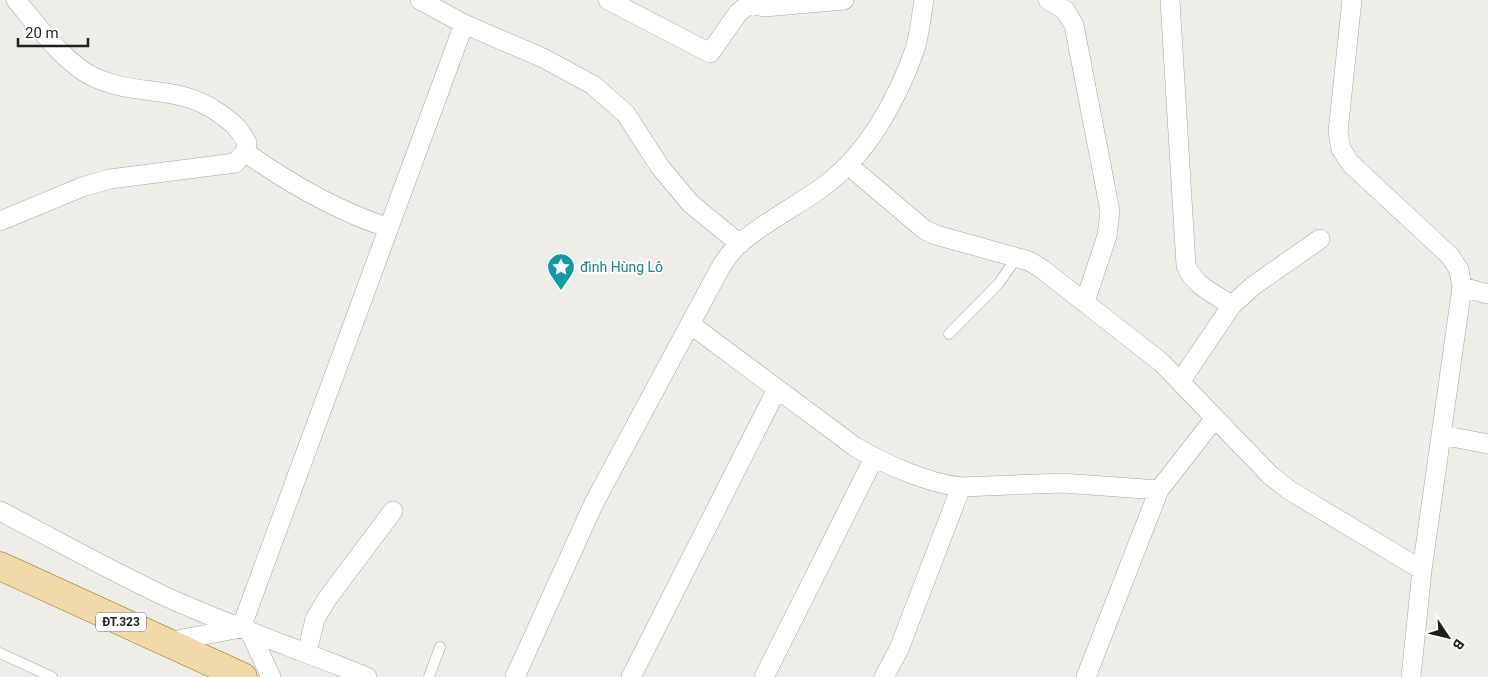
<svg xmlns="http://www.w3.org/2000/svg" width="1488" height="677" font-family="Roboto,sans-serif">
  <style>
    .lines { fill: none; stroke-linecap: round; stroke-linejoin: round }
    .service-casing { stroke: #a3a3a3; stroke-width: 11 }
    .minor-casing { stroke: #a3a3a3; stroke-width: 20 }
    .primary-casing { stroke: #8a6d11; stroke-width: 29 }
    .service { stroke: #fff; stroke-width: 10 }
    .minor { stroke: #fff; stroke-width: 19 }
    .primary { stroke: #f2d9a9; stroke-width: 28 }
    .labels { text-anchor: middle; stroke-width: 4; stroke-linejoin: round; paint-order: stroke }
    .shield { fill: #fff; stroke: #626262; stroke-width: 1 }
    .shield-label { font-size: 12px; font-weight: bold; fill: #1f1f1f }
    .culture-label { font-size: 14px; fill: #0d838f; stroke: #fff; text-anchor: start }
  </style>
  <rect width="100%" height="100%" fill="#efede7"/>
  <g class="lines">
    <g class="service-casing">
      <path id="service" d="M949,334L999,283L1017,257
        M0,653L52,677
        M429,677L440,647"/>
    </g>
    <g class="minor-casing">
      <path id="minor" d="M420,0L464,24L543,58L593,85L626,114L660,167L691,204L740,244
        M608,0L710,53L738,13L749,4L764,7L844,0
        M1048,0L1065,10L1074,25L1110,211L1107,236L1085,302
        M1170,0L1186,265C1193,285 1214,294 1232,305
        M1352,0L1338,132L1341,149L1351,164L1450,256L1459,270L1462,287L1422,570L1411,677
        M245,152C290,184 337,211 389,228
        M848,165L925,230L936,235L1029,261L1042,269L1162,363L1270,475L1289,490L1422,570
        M0,221L82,187L110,179L235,163L245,152L247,143C240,129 232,122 219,113C178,84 141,97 98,79C67,67 37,25 16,0
        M1462,287L1488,294
        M690,324L854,446C884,464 927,483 961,487L1062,483L1159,490
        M1180,382L1232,305L1253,286L1320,239
        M1441,435L1488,444
        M0,511C54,539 107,569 162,595C229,626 299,649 367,677
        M241,628L464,24
        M250,632L271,677
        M166,642L241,628
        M307,652L315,619L327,599L393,511
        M515,677L594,503L717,274C723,263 730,252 739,244C764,222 797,206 824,186C867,155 898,98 915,49C920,33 921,16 924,0
        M631,677L777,389
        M764,677L874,458
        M884,677L899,649L961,487
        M1086,677L1159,490L1215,418"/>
    </g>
    <g class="primary-casing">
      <path id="primary" d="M0,566L243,677"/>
    </g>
    <use href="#service" class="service"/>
    <use href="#minor" class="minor"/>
    <use href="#primary" class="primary"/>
  </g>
  <defs>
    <g id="sight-pin" transform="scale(1.4375)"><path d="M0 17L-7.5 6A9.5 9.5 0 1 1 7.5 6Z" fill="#0f9aa8" stroke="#fff"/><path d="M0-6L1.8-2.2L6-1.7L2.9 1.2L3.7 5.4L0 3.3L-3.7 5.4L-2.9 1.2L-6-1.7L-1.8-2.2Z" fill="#fff"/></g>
  </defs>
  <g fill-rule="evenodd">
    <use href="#sight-pin" x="561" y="267"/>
  </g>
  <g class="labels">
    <rect class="shield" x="96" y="612.5" width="50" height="19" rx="4"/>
    <g class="shield-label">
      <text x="121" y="626">ĐT.323</text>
    </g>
    <g class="culture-label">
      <text x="580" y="272">đình Hùng Lô</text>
    </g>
  </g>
  <g transform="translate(1448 637) rotate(125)" stroke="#ffffff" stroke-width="4" paint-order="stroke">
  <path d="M0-4L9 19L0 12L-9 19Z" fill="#1f1f1f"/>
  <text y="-8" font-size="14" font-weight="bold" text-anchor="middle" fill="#1f1f1f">B</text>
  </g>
  <path d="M18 38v8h70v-8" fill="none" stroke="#1f1f1f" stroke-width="2.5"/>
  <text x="25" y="38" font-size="15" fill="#1f1f1f" stroke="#ffffff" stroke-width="4" paint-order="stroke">20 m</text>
</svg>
